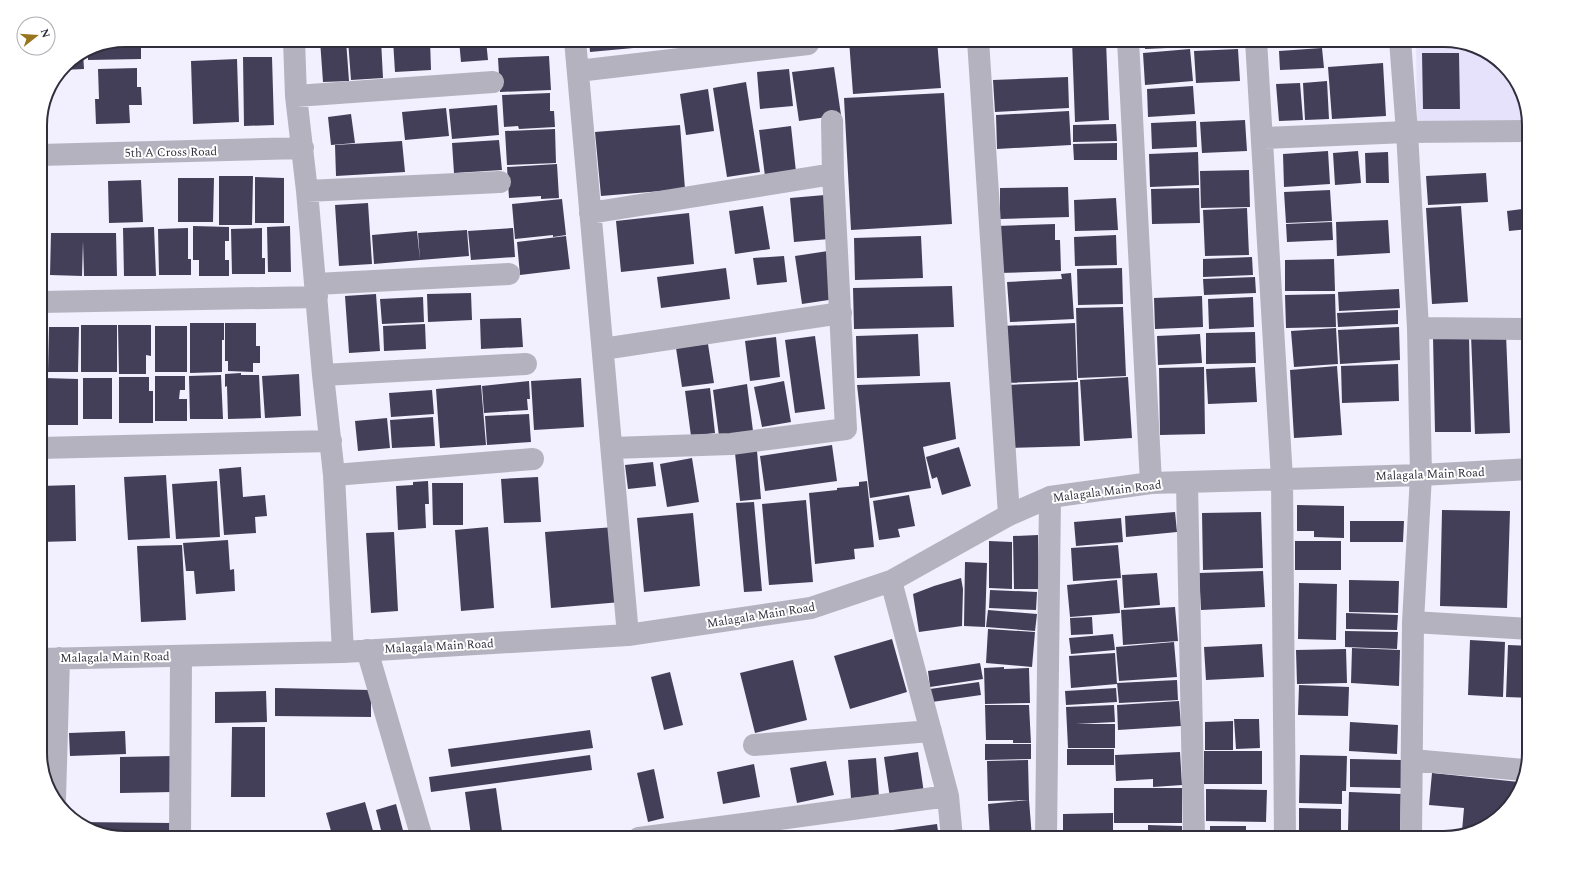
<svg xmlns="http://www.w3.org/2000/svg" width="1569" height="878" font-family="Spectral,serif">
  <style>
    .built { fill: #e7e2fb }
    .building { fill: #443f58 }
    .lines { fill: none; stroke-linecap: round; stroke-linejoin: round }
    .minor { stroke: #b5b2c0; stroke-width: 22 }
    .labels { text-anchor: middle; stroke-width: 4; stroke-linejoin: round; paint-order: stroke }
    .street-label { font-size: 12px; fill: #312e3c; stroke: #fff }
    .rim { fill: none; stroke: #312e3c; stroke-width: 2 }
  </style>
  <rect width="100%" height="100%" fill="#f2effe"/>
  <path class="built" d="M1416,40H1444L1486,51L1517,83L1529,120L1417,126Z"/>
  <path class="building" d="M125,40H141V59L88,60V50L93,46Z
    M320,40H346L349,81L323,82Z
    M348,40H381L383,78L351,80Z
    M393,40H430L431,70L395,72Z
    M459,40H486L488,60L461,62Z
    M542,40H558L559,47L543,48Z
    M589,40H643L644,47L590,52Z
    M849,40H937L941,88L853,94Z
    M1072,40H1106L1109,120L1075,122Z
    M1145,40H1188V47L1145,49Z
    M1193,40H1242V45L1193,46Z
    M1275,40H1323V45L1275,47Z
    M1322,48L1324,68L1280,70L1279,51Z
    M1190,49L1193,81L1145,85L1143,53Z
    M1238,49L1240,81L1196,83L1194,51Z
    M83,53L84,69L62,70L65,65Z
    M1422,53H1459L1460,109H1423Z
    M549,56L551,90L500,92L498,58Z
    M243,57H272L274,125L244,126Z
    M237,59L239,122L193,124L191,61Z
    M1383,63L1386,116L1332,119L1328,67Z
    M834,67L841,115L799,121L792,72Z
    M137,68V87H141L142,105H129L130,123L96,124L95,99H99L98,69Z
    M789,69L793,106L760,109L757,72Z
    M1068,77L1069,108L995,112L993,80Z
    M1327,81L1329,119L1305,120L1303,83Z
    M746,82L760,172L727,177L713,88Z
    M1300,83L1303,120L1279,121L1276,84Z
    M1193,86L1195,114L1148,117L1147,89Z
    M708,89L714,131L686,135L680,94Z
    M550,93V111H554L555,127L519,129L518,126L504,127L502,95Z
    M944,93L952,224L851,230L844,98Z
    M44,103L46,129H40V120Z
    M497,105L499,135L452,139L449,109Z
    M446,108L449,136L405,140L402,112Z
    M1069,111L1071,145L997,149L996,115Z
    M351,114L355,143L331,145L328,117Z
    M1245,120L1247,151L1202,153L1200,122Z
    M1196,121L1197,147L1152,149L1151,123Z
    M1116,124L1117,141L1073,142V125Z
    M680,125L685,189L601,196L595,132Z
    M791,126L796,172L765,176L759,130Z
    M555,129L556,163L507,165L505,131Z
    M499,140L502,170L454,173L452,143Z
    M402,141L405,172L336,176L335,145Z
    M1117,143V160H1074L1073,144Z
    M1522,143H1529V202L1525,203Z
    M1328,151L1330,184L1284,187L1283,154Z
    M1358,151L1361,183L1335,185L1333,153Z
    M1198,152L1199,185L1150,187L1149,154Z
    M1388,152L1389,183H1366L1365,153Z
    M557,164L559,198L541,199V196L509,198L507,167Z
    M1249,170L1250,207L1201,208L1200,171Z
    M1486,173L1488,202L1428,205L1426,176Z
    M219,176H253L252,225H219Z
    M255,177L284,178V223H255Z
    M178,178H214L213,222H178Z
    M141,180L143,222L109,223L108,181Z
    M1068,187L1069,217L1000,219V188Z
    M1199,188L1200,223L1152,224L1151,189Z
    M1330,190L1332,221L1286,223L1284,192Z
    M825,195L829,239L794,242L790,198Z
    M1116,198L1118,230L1075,231L1074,200Z
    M562,199L566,235L553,237V235L515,239L512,204Z
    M368,203L372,264L339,266L335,205Z
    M763,206L770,249L735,254L729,211Z
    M1461,206L1468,302L1432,304L1426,208Z
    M1247,208L1249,255L1205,256L1203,210Z
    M1529,208V229L1509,231L1507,211Z
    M689,213L694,264L621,272L616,221Z
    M1388,220L1390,253L1337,256L1336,222Z
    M1332,222L1333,240L1287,242L1286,224Z
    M1055,224V240H1060L1061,271L999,273L997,226Z
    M193,226L229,227V241H225V260H229V276H199V260H193Z
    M290,226L291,272H268L267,227Z
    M154,227L156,276H124L123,228Z
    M188,228V259H191V275H159L158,229Z
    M262,228V258H265V274H232L231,229Z
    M513,228L515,257L471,260L468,231Z
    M467,230L469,256L420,260L418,233Z
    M417,231L420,260L374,264L372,235Z
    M40,233H46L45,277H40Z
    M51,233H116L117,276H84L83,241L82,276L50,275Z
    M1116,235L1117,265L1075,266L1074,237Z
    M566,236L570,269L520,275L517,242Z
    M921,236L923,278L855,280L854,238Z
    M828,251L835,299L802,304L795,256Z
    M784,256L787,282L757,285L753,258Z
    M1252,257L1253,275L1203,277V259Z
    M1334,259L1335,291H1285V260Z
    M726,268L730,299L661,308L657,277Z
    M1122,268L1123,304L1078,305L1077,269Z
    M1071,273L1074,319L1010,322L1007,282L1062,279L1061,274Z
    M1255,277L1256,293L1204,295L1203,279Z
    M952,286L954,327L854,329L853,288Z
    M1399,289L1400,308L1339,311L1338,292Z
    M471,293L472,320L428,322L427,294Z
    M376,294L380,351L349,353L345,296Z
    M1335,294L1336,327L1286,328L1285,295Z
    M1202,296L1203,327L1155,329L1154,298Z
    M423,297L424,322L382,324L380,299Z
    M1253,297L1254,327L1209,329L1208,299Z
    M1123,307L1126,376L1078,378L1076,308Z
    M1398,310V324L1338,327L1337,313Z
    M521,318L523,347L481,349L480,319Z
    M190,323H224V340H222V372L190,373Z
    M225,323H256V346H260V363H253V372L228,371V361H225Z
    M1075,323L1077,380L1004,383L1002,326Z
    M425,324L426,349L384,351L383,326Z
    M81,325H117V372H81Z
    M118,325H151V356L146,355V374H119Z
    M155,326H187V372H155Z
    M49,327H79L78,372H48Z
    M1399,327L1400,360L1340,364L1338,330Z
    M40,328H43V375H40Z
    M1336,328L1338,364L1294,367L1291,331Z
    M1255,332L1256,363L1206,364V333Z
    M918,334L920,376L857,378L856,336Z
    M1200,334L1202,363L1158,365L1157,336Z
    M1506,334L1510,433L1475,434L1471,335Z
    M815,336L825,409L795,413L785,340Z
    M1469,336L1471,432H1435L1433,337Z
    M776,337L780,377L750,381L745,341Z
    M708,344L714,383L682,387L676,348Z
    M1398,364L1399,401L1342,403L1341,366Z
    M1337,366L1342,435L1294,438L1290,370Z
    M1204,367L1205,434L1160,435L1159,368Z
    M1255,367L1257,402L1208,404L1206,369Z
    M241,373V375H259L261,418L228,419L227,386L225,387V374Z
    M299,374L301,416L265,418L262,376Z
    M221,375L223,419H190L189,376Z
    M155,376H185V390H180L179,399H187V421H155Z
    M119,377H149V391H153V423H119Z
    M1128,377L1132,438L1084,441L1080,380Z
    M45,378L78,379V425H45Z
    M83,378H112V419H83Z
    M581,378L584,427L534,430L531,381Z
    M40,380H43L42,427H40Z
    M529,381L530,399H527L528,410L484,413L482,386Z
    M784,381L791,422L762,427L754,387Z
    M950,382L956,439L923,447L931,488L870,498L857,385Z
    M1078,382L1080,446L1009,448L1007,385Z
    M747,384L753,431L719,436L713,390Z
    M481,385L486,445L440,448L436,389Z
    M710,388L715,433L691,436L685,391Z
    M432,390L434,414L391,417L389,393Z
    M529,414L531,442L487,445L485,416Z
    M433,417L435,446L392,448L390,420Z
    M387,418L390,448L358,451L355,421Z
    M832,445L837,481L765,491L760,456Z
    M959,447L971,486L942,495L937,477L932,479L926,457Z
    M757,451L761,499L740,501L735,453Z
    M692,458L699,502L667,507L660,464Z
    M653,462L656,486L628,489L625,465Z
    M241,467L243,497L265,495L267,516L255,517L256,533L224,535L219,469Z
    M166,475L170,538L128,540L124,477Z
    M538,477L541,522L504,523L501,479Z
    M217,481L220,537L176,539L172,484Z
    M428,481L429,504H425L426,528L398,530L396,486L413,485V482Z
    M867,481L874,547L854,549L855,559L815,564L809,493L837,490V488L859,486V482Z
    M432,483H463V525H433Z
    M75,485L76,541L40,542V486Z
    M909,495L915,526L898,529L900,537L879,540L873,501Z
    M806,500L813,582L769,585L762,504Z
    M754,502L762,591L744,592L736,503Z
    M1297,505L1344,506V538L1314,537V531H1297Z
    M1442,510L1510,511L1507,608L1440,606Z
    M1175,512L1177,532L1126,537L1125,516Z
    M1261,512L1263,568L1203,570L1202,513Z
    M693,513L700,586L644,592L637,518Z
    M1121,518L1123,542L1076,546L1074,522Z
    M1350,521H1404L1403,542H1350Z
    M488,527L494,608L461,611L455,530Z
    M615,527L621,602L551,608L545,532Z
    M394,532L398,611L371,613L366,533Z
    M1038,535L1039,589H1014L1013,536Z
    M228,540L230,570L234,569L235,591L196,594L194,571H186L183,543Z
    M989,541L1012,542V589L989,588Z
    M1295,541H1341V570H1295Z
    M182,545L186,620L141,622L137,546Z
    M1118,545L1121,578L1073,581L1071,548Z
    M965,562L987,563L985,627L964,626Z
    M1263,571L1265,607L1201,610L1199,573Z
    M1157,573L1160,605L1124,608L1122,575Z
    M961,578L963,589L962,626L919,632L913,594L934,586Z
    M1117,580L1120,613L1070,617L1067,585Z
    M1349,580L1399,581L1398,613L1349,612Z
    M1299,583L1337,584L1336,640L1298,639Z
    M40,590H42L44,624H40Z
    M990,590L1037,592L1036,610L989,608Z
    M1175,607L1178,641L1123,645L1121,610Z
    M988,610L1037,614L1035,631L986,627Z
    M1346,613L1398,615L1397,630L1346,629Z
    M1092,617L1093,634L1071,635L1070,618Z
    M988,629L1035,632L1032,667L986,663Z
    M1345,631L1398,632L1397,649L1345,647Z
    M1113,634L1115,650L1071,654L1069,638Z
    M892,639L907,692L850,709L834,656Z
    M1470,640L1505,642L1503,697L1468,695Z
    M1174,642L1177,677L1119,681L1116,647Z
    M1262,644L1264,677L1206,680L1204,647Z
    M1508,645L1529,646V698L1506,697Z
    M1352,648L1400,650L1399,686L1351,683Z
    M1346,649L1347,683L1297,684L1296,650Z
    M1115,653L1117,684L1071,688L1069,656Z
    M793,660L807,720L755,733L740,673Z
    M980,663L983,679L930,687L928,671Z
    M1004,667V669L1029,668L1030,703L985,704L984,668Z
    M670,672L683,725L664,730L651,677Z
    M1177,680L1178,700L1119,703L1117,683Z
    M979,682L981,695L932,702L930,689Z
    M1299,685L1349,687L1348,716L1298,715Z
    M275,688L371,690V717L275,716Z
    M1116,688L1117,702L1066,705L1065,691Z
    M266,691L267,722L215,723V692Z
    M1179,701L1181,726L1118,730L1117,705Z
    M985,705H1029L1031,743H1013V740H986Z
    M1114,705L1115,722L1076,724H1115V748H1068L1066,707Z
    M40,711H50L49,745H40Z
    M1234,719H1259L1260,748L1236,749Z
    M1233,721V750H1205V722Z
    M1350,722L1398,725L1397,754L1349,751Z
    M232,727H265V797H231Z
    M590,730L593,748L451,767L448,749Z
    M125,731L126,754L70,756L69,733Z
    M985,744H1031V759L985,760Z
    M1067,749H1114V765H1067Z
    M1204,751H1262V784H1204Z
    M918,752L924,793L890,798L884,757Z
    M1180,752L1182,785L1153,787V779L1116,781L1115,755Z
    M590,755L592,770L431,792L429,777Z
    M1300,755L1347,756L1346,791H1342V804L1299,803Z
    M173,756V792L120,793V757Z
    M876,758L879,796L851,798L848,760Z
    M1350,759L1401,760V788L1350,787Z
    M1028,760L1029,800L988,801L987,761Z
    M826,761L834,795L797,803L790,768Z
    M754,764L760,797L723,804L717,772Z
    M654,769L664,818L648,822L637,773Z
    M1432,773L1519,782L1518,793L1486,826L1467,832L1462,831L1464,808L1429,805Z
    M496,788L502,831L471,835L465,792Z
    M1114,788H1182V823H1114Z
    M1206,789L1267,790L1266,822L1206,821Z
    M1349,792L1401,794L1400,832L1348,830Z
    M1029,800L1032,838H990L988,804Z
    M365,802L375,838H333L326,813Z
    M396,804L405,838H383L376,810Z
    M1299,808L1341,809V838H1299Z
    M1113,813V830L1063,831V814Z
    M78,822L172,823V838H125L83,827Z
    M937,824L939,838H872L871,833Z
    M1148,825L1182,826V838H1148Z
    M1210,826H1246V838H1210Z
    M217,830L288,832V838H217Z
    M1115,832V838H1066V833Z
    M853,834L854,838H831V837Z"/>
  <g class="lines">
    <path class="minor" d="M294,40L296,96L307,191L323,375L334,475L343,652
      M575,40L628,635
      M978,40L1009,515
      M1128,40L1151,483
      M1256,40L1282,479L1285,838
      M1400,40L1407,132L1418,328L1421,475L1413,622L1411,838
      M578,71L808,44
      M296,96L493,82
      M1263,138L1407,132L1529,131
      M40,155L303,148
      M307,191L500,182
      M590,213L833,174
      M316,284L509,274
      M40,302L317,297
      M1418,328L1522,329
      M603,349L841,313
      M323,375L526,364
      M40,448L331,441
      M612,448L731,444L846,429L833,174L832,121
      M334,475L533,459
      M1187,483L1194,838
      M891,581L948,796L952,838
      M1413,622L1529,629
      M367,650L422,838
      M40,659L343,652L628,635L811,608L891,581L1009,515L1050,497L1151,483L1421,475L1529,469
      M754,745L931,731
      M1412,760L1524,770
      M55,799L59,658
      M180,838L181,656
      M639,838L948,796
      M1046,838L1050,497"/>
  </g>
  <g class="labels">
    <g class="street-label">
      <text transform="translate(171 152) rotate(-1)" y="4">5th A Cross Road</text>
      <text transform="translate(1430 474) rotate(-2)" y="4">Malagala Main Road</text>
      <text transform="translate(1107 491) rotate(-7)" y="4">Malagala Main Road</text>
      <text transform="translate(761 615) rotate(-9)" y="4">Malagala Main Road</text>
      <text transform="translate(439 646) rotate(-3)" y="4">Malagala Main Road</text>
      <text transform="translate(115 657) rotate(-1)" y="4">Malagala Main Road</text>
    </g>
  </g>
  <path d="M0 0H1569V878H0ZM125 47H1444A78 78 0 0 1 1522 125V753A78 78 0 0 1 1444 831H125A78 78 0 0 1 47 753V125A78 78 0 0 1 125 47Z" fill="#fff" fill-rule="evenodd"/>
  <path class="rim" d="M125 47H1444A78 78 0 0 1 1522 125V753A78 78 0 0 1 1444 831H125A78 78 0 0 1 47 753V125A78 78 0 0 1 125 47Z"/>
  <g transform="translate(36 36) rotate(73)"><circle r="19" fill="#ffffff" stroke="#adabb1"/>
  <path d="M0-3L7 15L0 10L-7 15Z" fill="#997520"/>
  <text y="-6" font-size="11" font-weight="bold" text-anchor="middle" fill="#312e3c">N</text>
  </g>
</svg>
